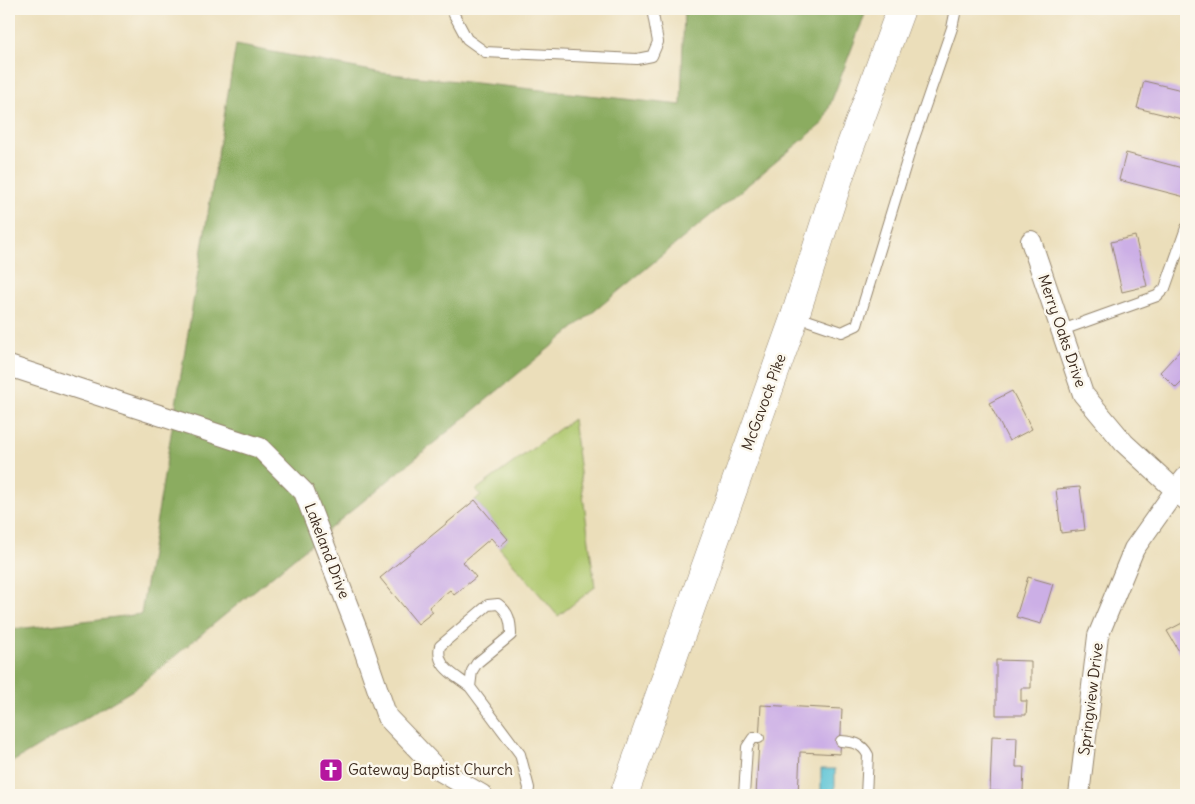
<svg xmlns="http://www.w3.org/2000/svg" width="1195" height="804" font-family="Delius,sans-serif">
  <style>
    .green { fill: #afc86e; stroke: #757946 }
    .forest { fill: #8bac61; stroke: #636b40 }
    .water { fill: #59c3d5; stroke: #4a767a }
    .building { fill: #ccafe6 }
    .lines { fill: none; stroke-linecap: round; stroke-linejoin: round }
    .lane-casing { stroke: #93846c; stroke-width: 12 }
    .street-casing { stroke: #93846c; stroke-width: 22 }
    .secondary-casing { stroke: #93846c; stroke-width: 29 }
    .lane { stroke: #fff; stroke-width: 10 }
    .street { stroke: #fff; stroke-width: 20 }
    .secondary { stroke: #fff; stroke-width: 28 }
    .labels { text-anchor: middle; stroke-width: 5; stroke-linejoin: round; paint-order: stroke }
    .street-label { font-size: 15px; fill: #3b2a1e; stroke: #fbf7ec }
    .poi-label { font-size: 15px; fill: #3b2a1e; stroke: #fbf7ec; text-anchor: start }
  </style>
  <rect width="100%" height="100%" fill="#fbf7ec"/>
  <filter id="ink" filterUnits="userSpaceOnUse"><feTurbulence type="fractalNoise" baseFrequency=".02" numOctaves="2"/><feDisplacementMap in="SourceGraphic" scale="10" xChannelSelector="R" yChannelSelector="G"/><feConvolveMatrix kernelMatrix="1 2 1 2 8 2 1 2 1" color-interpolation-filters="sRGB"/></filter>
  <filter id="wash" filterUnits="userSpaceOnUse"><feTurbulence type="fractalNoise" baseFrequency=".0096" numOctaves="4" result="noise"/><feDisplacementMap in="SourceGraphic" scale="20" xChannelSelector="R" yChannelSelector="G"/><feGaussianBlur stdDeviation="1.12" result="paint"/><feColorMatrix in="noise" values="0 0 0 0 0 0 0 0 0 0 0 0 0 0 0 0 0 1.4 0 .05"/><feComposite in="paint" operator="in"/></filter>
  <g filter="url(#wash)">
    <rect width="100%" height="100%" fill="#ebdeba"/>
    <path class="green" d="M573,419L595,587L558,616L499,547L508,539L475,500L481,496L476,490Z"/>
    <path class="forest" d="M684,9H867L823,123L136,688L9,764V630L141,614L236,45L382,73L681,105Z"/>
    <path class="water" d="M821,769H835V795H821Z"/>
    <g id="blocks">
      <path class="building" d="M1144,81L1186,91V120L1137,108Z
        M1126,153L1186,169L1185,197L1119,180Z
        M1135,236L1147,286L1122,292L1111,242Z
        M1186,344V378L1176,388L1160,372Z
        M1012,391L1032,429L1009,441L989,403Z
        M1080,487L1085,530L1061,533L1056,489Z
        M475,500L508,539L499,547L491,538L463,562L476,577L454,595L450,590L429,607L433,612L418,624L380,578Z
        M1028,577L1053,584L1041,624L1016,617Z
        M1186,621V650L1180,653L1167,631Z
        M996,660L1031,661V688H1021V701H1027L1026,715H996Z
        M761,705L842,709L840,754L800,752L798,795H756Z
        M992,736L1017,737L1016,767H1024L1023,792L990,791Z"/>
    </g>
  </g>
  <g filter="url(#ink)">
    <use href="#blocks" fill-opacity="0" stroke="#93846c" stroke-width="1"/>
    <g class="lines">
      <g class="lane-casing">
        <path id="lane" d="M451,9L467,39L485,52L637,59L652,56L658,42L652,9
          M795,316L842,332L857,325L913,141L952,28L956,9
          M1062,330L1157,296L1165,288L1186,228
          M498,604C509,612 511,622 511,635L477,663L472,671L470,687C455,675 435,667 440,646L488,605Z
          M470,687L520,754L529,788L528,795
          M841,741C853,742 862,743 868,755L866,795
          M744,795L747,747L753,738H759"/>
      </g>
      <g class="street-casing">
        <path id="street" d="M1031,241L1083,394L1124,443L1186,500
          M9,366L260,448L304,492L359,635L387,717L437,769L482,795
          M1079,795L1098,636L1134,549L1175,491L1186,477"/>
      </g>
      <g class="secondary-casing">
        <path id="secondary" d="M624,795L795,316L841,172L901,9"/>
      </g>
      <use href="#lane" class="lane"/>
      <use href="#street" class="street"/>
      <use href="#secondary" class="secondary"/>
    </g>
  </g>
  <defs>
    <g id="church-square" transform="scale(1.25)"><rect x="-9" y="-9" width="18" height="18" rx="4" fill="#b5179e" stroke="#fbf7ec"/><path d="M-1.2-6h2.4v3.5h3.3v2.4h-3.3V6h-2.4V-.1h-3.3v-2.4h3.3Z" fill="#fff"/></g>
  </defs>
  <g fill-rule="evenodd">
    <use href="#church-square" x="331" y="770"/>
  </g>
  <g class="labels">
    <g class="street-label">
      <text transform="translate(1062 331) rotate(71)" y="5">Merry Oaks Drive</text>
      <text transform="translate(764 402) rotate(-70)" y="5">McGavock Pike</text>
      <text transform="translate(327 551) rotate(69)" y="5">Lakeland Drive</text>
      <text transform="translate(1091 699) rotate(-83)" y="5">Springview Drive</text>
    </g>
    <g class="poi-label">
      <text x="348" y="775">Gateway Baptist Church</text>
    </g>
  </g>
  <rect width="1195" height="804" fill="none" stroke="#fbf7ec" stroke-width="30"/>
</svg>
